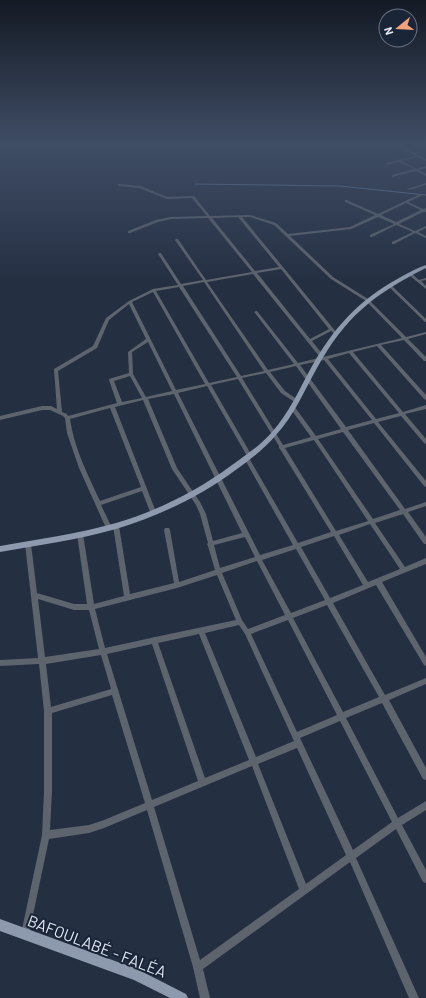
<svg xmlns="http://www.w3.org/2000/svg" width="426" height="998" font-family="Barlow,sans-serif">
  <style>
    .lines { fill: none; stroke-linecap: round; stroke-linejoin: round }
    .stream { stroke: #6e84ac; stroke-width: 1 }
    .minor { fill: #5e646e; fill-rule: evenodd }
    .major { fill: #8d99ad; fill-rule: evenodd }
    .labels { text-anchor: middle; stroke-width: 4; stroke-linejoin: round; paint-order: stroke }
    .near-street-label { font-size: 16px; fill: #e2e9f6; stroke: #1a2537 }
  </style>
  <rect width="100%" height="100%" fill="#242f42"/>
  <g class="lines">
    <path class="stream" d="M195,184L340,186L426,195"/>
    <path class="minor" d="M394,144H397L426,159V161L418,157L402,161L416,169L426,166V168L419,170L426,174V176L416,171L392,177V175L414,169L399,162L387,165L386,164V163L416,156Z
      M426,183V185L409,190L407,189Z
      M119,184L141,186L167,197L194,196L210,216L250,215L276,223L288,234L350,227L375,215L345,202V200H347L378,214L420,194L423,195L408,202L423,209L426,208V212H423L399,224L415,231L426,226V228L418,232L426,236V238L415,233L394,244H392V242L413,232L396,225L372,237H370V235L394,224L378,217L351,229L290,236L333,277L368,299L406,337L426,332V334L408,339L426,357V361H424L404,340L381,345L426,395V400L424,399L377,346L353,352L403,412L426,405V409L405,414L426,439V444L424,443L401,416L378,422L426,481V487L424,486L374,423L348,430L405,509L426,502V506L408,512L426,537V544H424L403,514L375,523L405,567L426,558V564L382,582L426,657V666L424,665L376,585L333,603L385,695L426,678V684L389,700L426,768V780L423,779L382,703L346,718L398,818L426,801V810L402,825L426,870V883L423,882L396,829L356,858L419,998H409L350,862L203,969L210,998H200L193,967L147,810L104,828L89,833L49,839L29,934L28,937L25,938L22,937L21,934L42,835L44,791V711L39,664L0,666V660L38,658L25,544L26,542H30L31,544L37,593L74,604H87L77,534L78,532H82L83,534L94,604L124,596L113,526L114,524H118L119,526L130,594L174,583L164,530L165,528H169L170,530L179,582L215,570L208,546L207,544L208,543L200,514L196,505L172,469L143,400L115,407L156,512L155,514H151L142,491L101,505L112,528L111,530H107L106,528L79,468L67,433L65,418L63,416L50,410H42L0,420V416L42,406H51L57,409L54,370V369L93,346L106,318L129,301L153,289L178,285L158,254L159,253H161L181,284L203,280L175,240L176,239H178L206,280L252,272L208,218L171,219L158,222L130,233H128V231L156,220L171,217L207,216L192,198L167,199L139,188L118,186V184ZM406,203L421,210L396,222L381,215ZM238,217L279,267L255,271L212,218ZM242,217H250L274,225L331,279L366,301L402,338L298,363L257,311H256L254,312L255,313L294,364L268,370L207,282L253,274L319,356H321L323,355L312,341L331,331L335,334L337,333ZM281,269L329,329L310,339L257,273ZM204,282L264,371L241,376L183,286ZM179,287L237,377L209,383L156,291ZM153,292L205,384L176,390L132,302ZM129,304L146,339L128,352L129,373L109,379V380L117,403L68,416L67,414L62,412L58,371L97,348L109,320ZM148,342L172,391L146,397L133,374L132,352ZM349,353L399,413L376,419L328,359ZM324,360L372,420L346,427L300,365ZM296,366L341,429L316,436L294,406H290V408L311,437L283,445L242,378L266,373L281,393L296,403L298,402V400L285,391L270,372ZM130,376L142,398L122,402L114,381ZM238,379L279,446V448L280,449L331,532L298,543L249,458L252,456L211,385ZM207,386L247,456L244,458L293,545L260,555L178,393ZM174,394L242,533L213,541L206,514L200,502L177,468L148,399ZM110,408L141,487L100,501C88,475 74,448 70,419ZM343,432L400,510L373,519L318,439ZM314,440L368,521L336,531L285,448ZM370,524L400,569L368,582L339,535ZM334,536L363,585L330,598L301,547ZM245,537L255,557L220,568L214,545ZM296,549L325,600L291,613L262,560ZM257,561L285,615L248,629L242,620L222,573ZM217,575L236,620L155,637H154L151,638L105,648L95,609L177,588ZM38,599L74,610H89L99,649L45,657ZM327,605L379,697L343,712L293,618ZM288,620L337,715L297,732L251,634ZM239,625L245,634L294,741L256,757L205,633ZM199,634L249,760L205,778L158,643ZM152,644L198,781L152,800L107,654ZM101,655L111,689L51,707L46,664ZM112,695L145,803L104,820L89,825L50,830L52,791V713ZM340,721L392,822L353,850L300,738ZM297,748L346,855L306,884L258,764ZM252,766L299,889L200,960L154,807Z
      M409,273H411L419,280L426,278V280L421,281L426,286V289L409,275Z
      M388,284H390L426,319V322H425L388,286Z"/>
    <path class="major" d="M426,265V268C374,294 345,317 317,368C304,391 294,416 276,435C265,448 251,459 237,469C201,496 159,516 116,529C78,540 39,545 0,552V546C39,539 78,534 116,523C157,511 197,491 232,465C246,455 261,445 272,432C289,413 299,390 311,368C333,328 359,300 399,278C408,273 417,268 426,265Z
      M0,919L137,969L186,994L188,998H170L134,980L0,931Z"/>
  </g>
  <linearGradient id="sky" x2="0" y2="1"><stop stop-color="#141a24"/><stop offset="0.51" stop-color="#3f4d65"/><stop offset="1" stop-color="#3f4d65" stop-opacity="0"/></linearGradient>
  <rect width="426" height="283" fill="url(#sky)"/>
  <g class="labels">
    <g class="near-street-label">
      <text transform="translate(97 946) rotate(21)" y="6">BAFOULABÉ - FALÉA</text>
    </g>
  </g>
  <g transform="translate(398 28) rotate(252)"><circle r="19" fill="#1a2537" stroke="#6a7383"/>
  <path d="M0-3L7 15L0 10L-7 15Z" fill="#f1a17b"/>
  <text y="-6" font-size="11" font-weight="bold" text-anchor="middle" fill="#e2e9f6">N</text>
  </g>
</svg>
